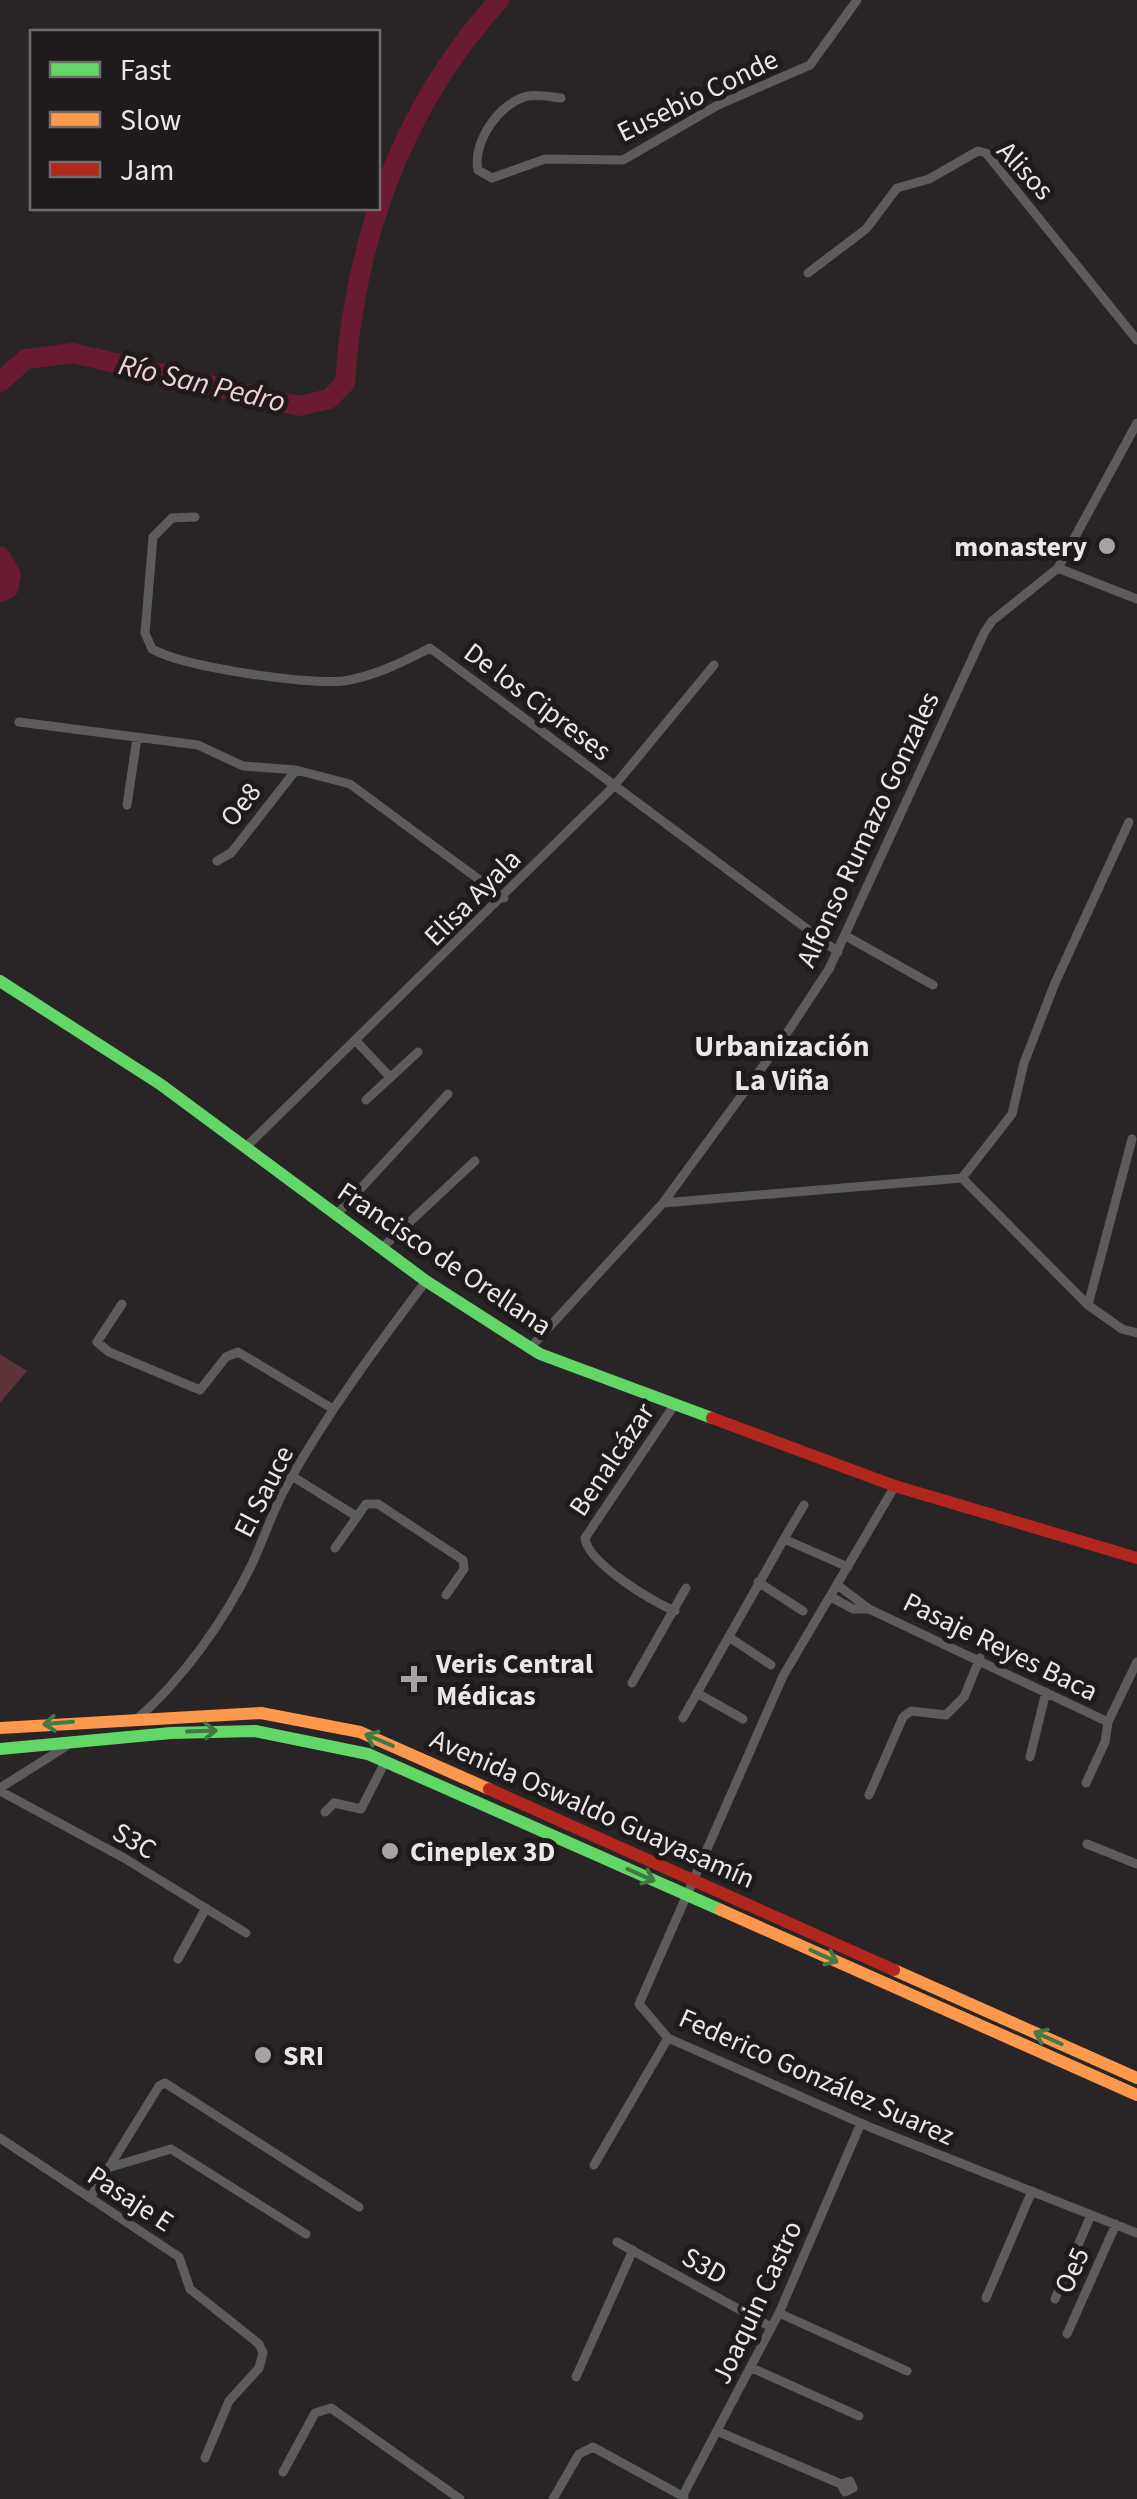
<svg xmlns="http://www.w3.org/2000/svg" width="1137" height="2499" font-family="'Source Sans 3',sans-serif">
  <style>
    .green { fill: #5f3239 }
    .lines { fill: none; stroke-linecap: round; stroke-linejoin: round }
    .river { stroke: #6b1b2f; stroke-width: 20 }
    .street { stroke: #5e5b5b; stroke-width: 9 }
    .fast { stroke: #63d668; stroke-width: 12 }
    .slow { stroke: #ff974d; stroke-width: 12 }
    .jam { stroke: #b3261e; stroke-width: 12 }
    .oneway { stroke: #427841 }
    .poi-dot { fill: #a7a2a3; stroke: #201a1a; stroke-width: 4 }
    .labels { text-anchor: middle; stroke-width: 10; stroke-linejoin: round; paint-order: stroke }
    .street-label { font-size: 28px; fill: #ebe6e7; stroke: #201a1a }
    .poi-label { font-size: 28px; font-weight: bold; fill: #ebe6e7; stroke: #201a1a; text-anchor: start }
    .water-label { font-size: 30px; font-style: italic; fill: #efd4d7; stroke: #201a1a }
    .neighbourhood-label { font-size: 30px; font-weight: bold; fill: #ebe6e7; stroke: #201a1a }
  </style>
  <rect width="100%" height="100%" fill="#292425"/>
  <path class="green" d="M0,1354L27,1371L0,1403Z"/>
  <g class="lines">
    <path class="river" d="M0,382L26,359L73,353L299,406L329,399L345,383C354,242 402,106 499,0
      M0,556L11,575L8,589L0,592"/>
    <path class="street" d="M561,98C551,97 538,94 528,96C500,102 472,142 478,170L492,178L545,159L623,160L718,105L810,65L857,0
      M808,273L866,229L897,188L929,179L978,151L986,153L1137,340
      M195,517L172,518L153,537L145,633L152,649C184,667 306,685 343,681C373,677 403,662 430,648L838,952
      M1058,568L1137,599
      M19,722L198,745L243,766L296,770L350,784L504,898
      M127,805L137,738
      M217,861L231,853L296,770
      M846,936L933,985
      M357,1042L390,1077
      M366,1100L418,1052
      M247,1146L614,786L714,665
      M962,1178L1088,1305L1122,1329L1137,1333
      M663,1203L962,1178L1012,1114L1024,1063L1055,983L1129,822
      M338,1213L448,1094
      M384,1246L475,1161
      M122,1304L97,1342L109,1352L200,1390L226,1357L238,1352L333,1409
      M1088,1305L1132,1139
      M530,1348L663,1203L783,1039L829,969L984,633L992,621L1058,568L1137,423
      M675,1404L585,1538C587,1562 652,1602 675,1611
      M292,1476L356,1516
      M895,1486L783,1676L639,2004L668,2038L872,2128L1137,2233
      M784,1539L804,1505
      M335,1548L366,1504H378L463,1560L464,1569L446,1595
      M758,1582L803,1611
      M839,1586L869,1609L1108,1722L1105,1742L1086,1783
      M831,1597L853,1609H869
      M729,1637L771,1665
      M632,1683L686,1588
      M697,1693L743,1719
      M683,1718L784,1539L848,1567
      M137,1719C183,1679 224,1621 251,1566C264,1539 273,1509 288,1483C328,1412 377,1346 426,1281
      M1108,1722L1137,1662
      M1030,1757L1046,1692
      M0,1788L65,1747
      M0,1791L124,1858L246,1933
      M869,1795L903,1717L911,1711L946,1715L964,1697L980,1658
      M325,1812L334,1803L361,1809L385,1762
      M1087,1844L1137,1864
      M178,1959L206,1908
      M0,2138L179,2257L190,2289L259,2344L263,2353L259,2368L229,2401L205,2458
      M594,2165L668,2038
      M111,2167L171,2149L306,2234
      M90,2198L159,2086L165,2083L359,2207
      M617,2242L771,2327
      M986,2298L1032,2191
      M1055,2299L1091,2215
      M779,2313L907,2371
      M1067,2334L1116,2224
      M752,2368L859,2416
      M576,2377L633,2250
      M717,2431L841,2484L850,2481L853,2488L845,2492L841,2484
      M283,2472L315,2413L331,2408L460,2499
      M683,2495L779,2313L861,2123
      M553,2499L579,2454L593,2447L684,2497"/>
    <path class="fast" d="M0,981L160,1084L426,1281L540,1354L712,1418
      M0,1749L171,1733L255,1731L368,1754L721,1910"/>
    <path class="slow" d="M0,1728L261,1713L360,1732L489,1789
      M721,1910L1137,2095
      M894,1970L1137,2078"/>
    <path class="jam" d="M712,1418L895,1486L1137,1558
      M489,1789L894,1970"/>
  </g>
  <defs><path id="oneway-shaft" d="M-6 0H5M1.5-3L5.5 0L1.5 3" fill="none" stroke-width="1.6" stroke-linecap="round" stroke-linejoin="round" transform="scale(2.5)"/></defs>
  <g class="oneway">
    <use href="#oneway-shaft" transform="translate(58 1723) rotate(175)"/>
    <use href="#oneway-shaft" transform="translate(202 1731) rotate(-2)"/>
    <use href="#oneway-shaft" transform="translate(379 1740) rotate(-157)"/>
    <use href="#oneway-shaft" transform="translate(641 1875) rotate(24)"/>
    <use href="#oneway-shaft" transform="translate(824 1956) rotate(24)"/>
    <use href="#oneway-shaft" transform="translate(1048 2038) rotate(-156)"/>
  </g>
  <g class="poi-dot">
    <circle cx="1107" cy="546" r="10"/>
    <path d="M409 1664h10v10h10v10h-10v10h-10v-10h-10v-10h10z"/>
    <circle cx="390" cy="1851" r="10"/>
    <circle cx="263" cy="2055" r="10"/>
  </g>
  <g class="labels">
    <g class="street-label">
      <text transform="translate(697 95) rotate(-26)" y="10">Eusebio Conde</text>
      <text transform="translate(1026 170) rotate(47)" y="10">Alisos</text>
      <text transform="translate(538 701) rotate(37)" y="10">De los Cipreses</text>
      <text transform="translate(240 804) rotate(-52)" y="10">Oe8</text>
      <text transform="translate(867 829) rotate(-65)" y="10">Alfonso Rumazo Gonzales</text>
      <text transform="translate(472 897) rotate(-45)" y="10">Elisa Ayala</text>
      <text transform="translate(445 1258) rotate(34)" y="10">Francisco de Orellana</text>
      <text transform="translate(611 1459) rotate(-56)" y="10">Benalcázar</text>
      <text transform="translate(263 1491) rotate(-63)" y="10">El Sauce</text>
      <text transform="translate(1001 1646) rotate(26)" y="10">Pasaje Reyes Baca</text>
      <text transform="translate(593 1808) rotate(24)" y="10">Avenida Oswaldo Guayasamín</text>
      <text transform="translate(135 1840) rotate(30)" y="10">S3C</text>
      <text transform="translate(817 2076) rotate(24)" y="10">Federico González Suarez</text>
      <text transform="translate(131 2198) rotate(33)" y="10">Pasaje E</text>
      <text transform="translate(705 2265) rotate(29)" y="10">S3D</text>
      <text transform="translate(1071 2270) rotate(-66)" y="10">Oe5</text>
      <text transform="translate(756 2302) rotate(-65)" y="10">Joaquin Castro</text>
    </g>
    <g class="poi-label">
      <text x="1087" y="556" text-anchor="end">monastery</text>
      <text x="436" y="1673">Veris Central<tspan x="436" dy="32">Médicas</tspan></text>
      <text x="410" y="1861">Cineplex 3D</text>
      <text x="283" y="2065">SRI</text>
    </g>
    <g class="water-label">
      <text transform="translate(202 383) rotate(13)" y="10">Río San Pedro</text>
    </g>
    <g class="neighbourhood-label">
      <text x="782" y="1056">Urbanización<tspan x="782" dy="34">La Viña</tspan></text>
    </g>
  </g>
  <rect x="30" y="30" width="350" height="180" fill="#201a1a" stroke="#716c6c" stroke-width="2.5"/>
  <rect x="50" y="62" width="50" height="15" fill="#63d668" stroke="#716c6c" stroke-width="2.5"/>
  <text x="120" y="80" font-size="30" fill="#ebe6e7">Fast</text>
  <rect x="50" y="112" width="50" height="15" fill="#ff974d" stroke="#716c6c" stroke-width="2.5"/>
  <text x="120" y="130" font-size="30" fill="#ebe6e7">Slow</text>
  <rect x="50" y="162" width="50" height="15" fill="#b3261e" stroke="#716c6c" stroke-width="2.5"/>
  <text x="120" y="180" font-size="30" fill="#ebe6e7">Jam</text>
</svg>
